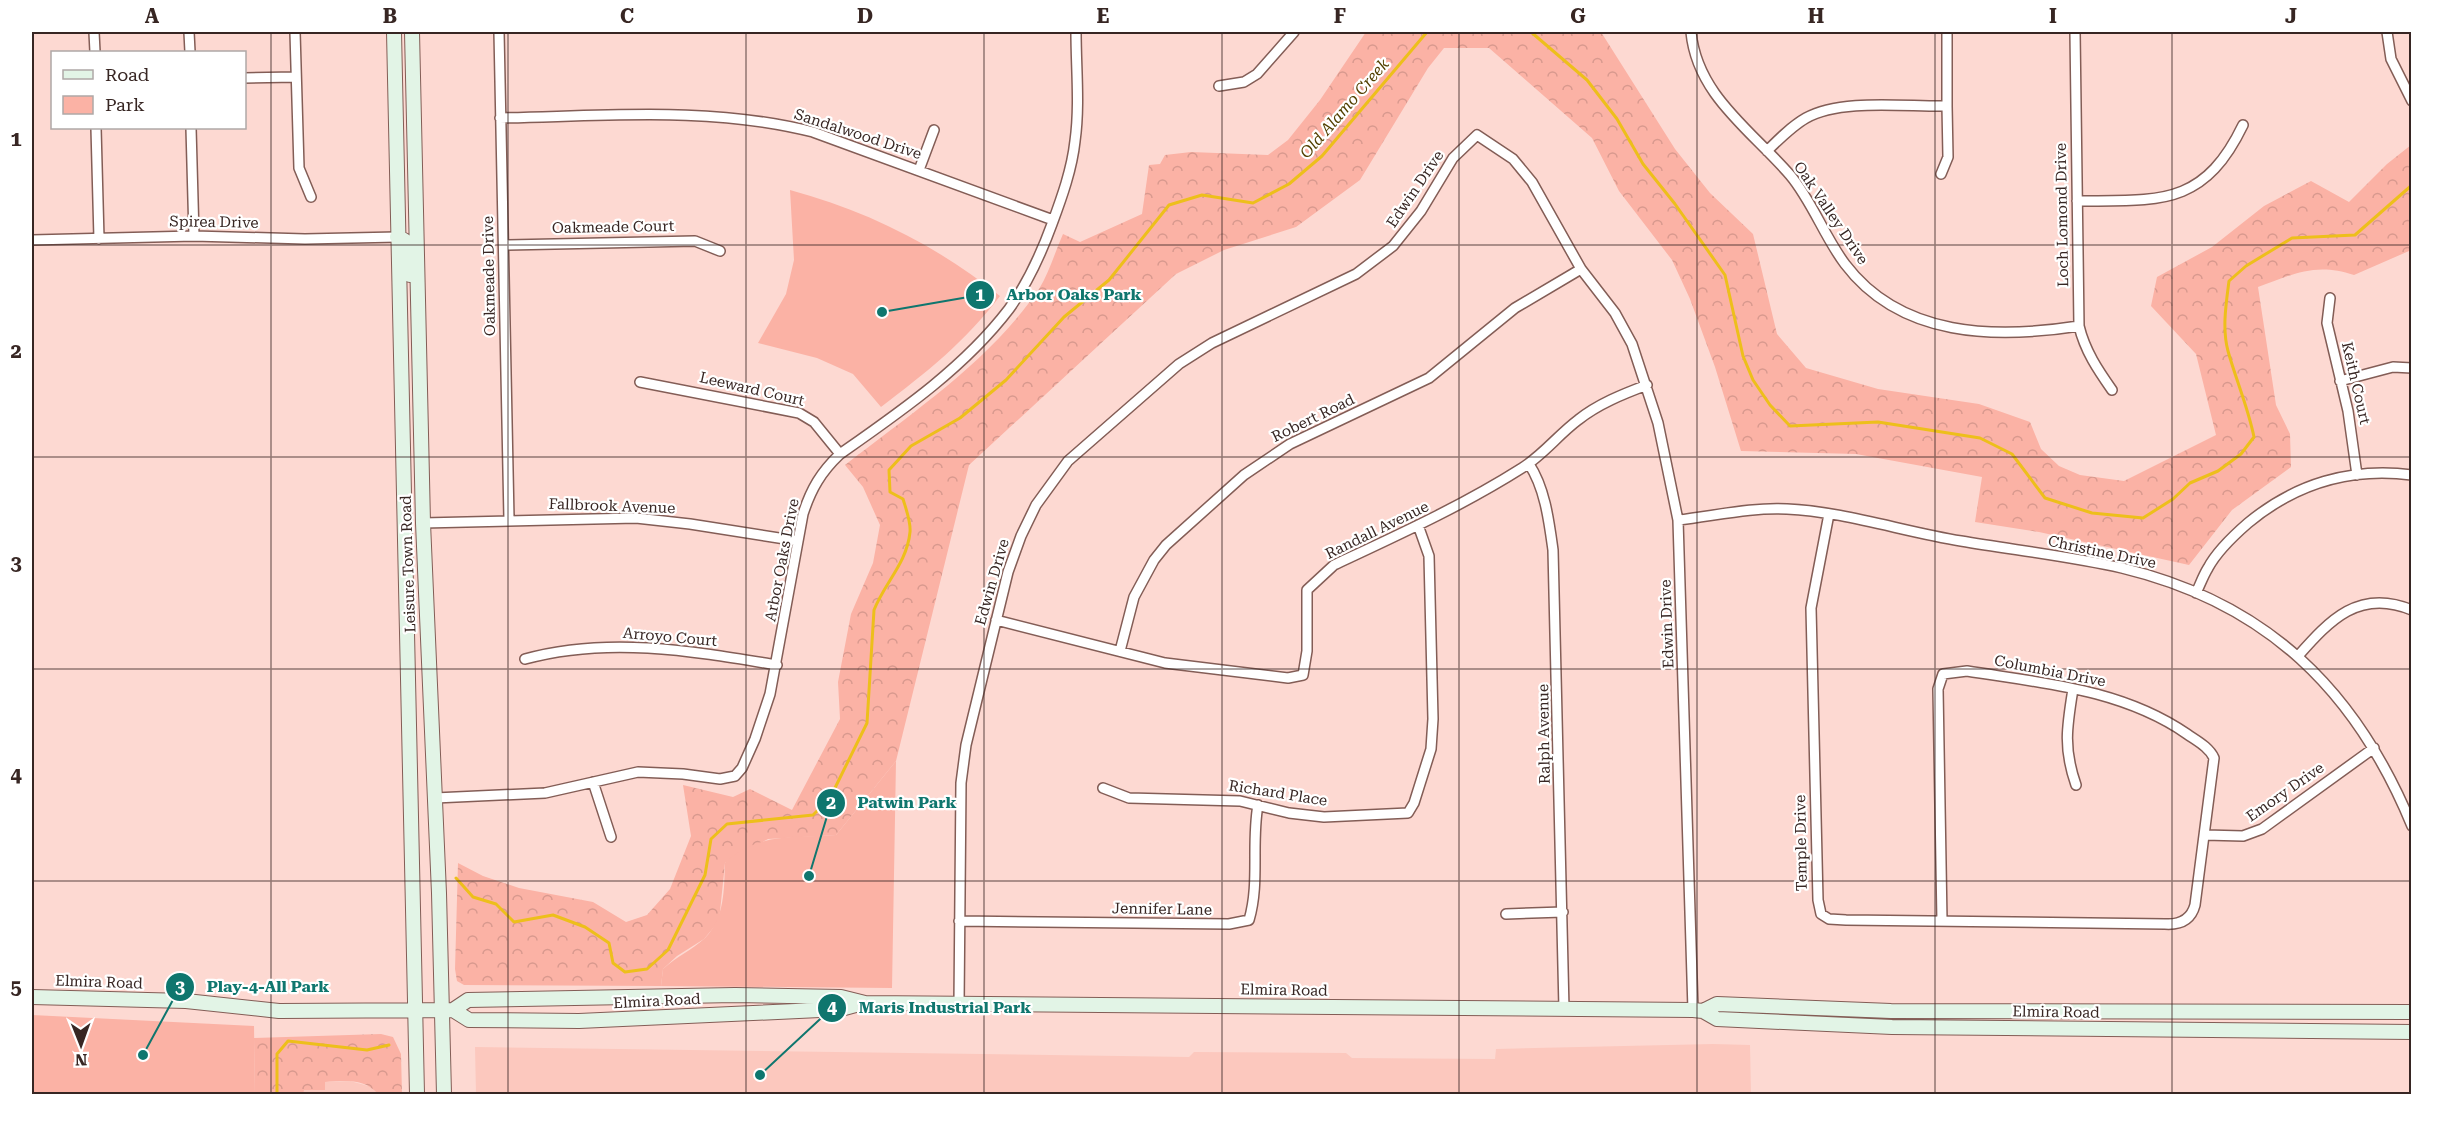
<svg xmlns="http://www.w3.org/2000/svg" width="2443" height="1126" font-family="'Roboto Serif',serif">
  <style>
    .built { fill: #fcc8be }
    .forest { fill: url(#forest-crowns) }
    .park { fill: #fbb2a5 }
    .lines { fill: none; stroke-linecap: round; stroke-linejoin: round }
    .stream { stroke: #edbf1b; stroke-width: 3 }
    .street-casing { stroke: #835d56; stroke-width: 12 }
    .secondary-casing { stroke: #835d56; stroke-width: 16 }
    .street { stroke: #fff; stroke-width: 9 }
    .secondary { stroke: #e2f4e6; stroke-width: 14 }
    .grid { fill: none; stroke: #372623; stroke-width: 1.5; stroke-opacity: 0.55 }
    .labels { text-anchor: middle; stroke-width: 4.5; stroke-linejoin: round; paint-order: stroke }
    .street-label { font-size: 15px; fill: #372623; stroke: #fff }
    .water-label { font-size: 16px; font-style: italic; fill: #524001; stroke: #fff }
    .leader { fill: none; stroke: #0f766e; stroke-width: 2 }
    .callout-dot { fill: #0f766e; stroke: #fff; stroke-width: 2 }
    .mark-label { font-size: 18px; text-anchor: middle; font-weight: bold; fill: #fff }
    .callout-label { font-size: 16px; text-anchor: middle; font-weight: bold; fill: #0f766e; stroke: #fff; stroke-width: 4.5; stroke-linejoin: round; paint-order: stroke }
    .neatline { fill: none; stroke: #372623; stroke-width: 2 }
    .grid-label { font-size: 20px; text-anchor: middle; font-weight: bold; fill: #372623 }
  </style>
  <defs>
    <pattern id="forest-crowns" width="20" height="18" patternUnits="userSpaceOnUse" patternTransform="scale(1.5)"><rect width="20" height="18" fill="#fbb2a5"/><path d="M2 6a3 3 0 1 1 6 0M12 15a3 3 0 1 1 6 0" fill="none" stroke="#d8998e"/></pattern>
  </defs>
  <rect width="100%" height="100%" fill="#fdd9d2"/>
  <path class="built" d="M1713,1044L1750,1045L1751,1094H476L475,1047L1189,1057L1194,1052L1346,1053L1352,1058L1495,1059L1496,1049Z
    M350,1081L372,1087L378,1094H303V1090H324L325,1082Z"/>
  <path class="forest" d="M1366,32H1601L1675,149L1710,193L1753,234L1777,334L1806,368L1878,389L1979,404L2030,422L2041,449L2059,466L2080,475L2124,481L2216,435L2196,354L2151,306L2157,277L2212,247L2264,206L2311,181L2349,202L2387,164L2411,145L2412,242L2409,251L2354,275C2316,262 2293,274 2258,287L2276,405L2290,434L2291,467L2232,510L2189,565L2039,532L1975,522L1982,477L1856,454L1741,451L1715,367L1690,299L1672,260L1619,191L1592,138L1489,48H1444L1428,68L1360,180L1296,227L1224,250L1176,274L969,465L896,761L836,835L768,839L725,863L719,921L704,939L677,956L663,969L661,986L464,985L457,981L455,969L458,863L483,876L519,888L593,902L626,922L647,915L670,889L691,836L683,785L733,797L750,789L792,810L840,719L838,682L851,614L873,563L880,525L863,487L845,465C914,411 989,362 1039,289C1049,273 1055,252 1063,234L1080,242L1142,214L1149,165L1160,164L1165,155L1191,152L1268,155L1288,140L1320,100Z
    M381,1034L393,1037L401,1054L402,1094H378C364,1078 345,1081 325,1082V1090H304L303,1094H255L254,1038Z"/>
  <path class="park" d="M790,190C868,211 937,246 1000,296C965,342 927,372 881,407L853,374L817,358L758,343L786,294L794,260Z
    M896,761L892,988L661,986L663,969C676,957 692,950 705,938C725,918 724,889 725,863C757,832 795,838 836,835Z
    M32,1015L254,1026L255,1094H32Z"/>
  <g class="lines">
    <path class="stream" d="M1531,32L1587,80L1617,119L1643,164L1675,204L1725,275L1743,356L1753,380L1770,405L1790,426L1878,422L1980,438L2012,454L2045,498L2092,513L2143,518L2173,499L2190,483L2218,471L2241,454L2254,437C2248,407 2236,380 2228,351C2222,329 2226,304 2229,281L2246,266L2292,238L2355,235L2412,185
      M456,878L473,897L496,904L514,922L553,915L585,927L609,943L613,963L625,972L647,969L668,950L705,875L711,839L727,824L813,815L830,798L867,723L874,610C885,582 907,563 910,532C911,522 906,509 903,499L890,492L889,470L911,446L960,418L1006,380L1064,317L1109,280L1169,205L1202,195L1253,203L1289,184L1322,156L1427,32
      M277,1094V1054L288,1041L367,1050L389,1045"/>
    <g class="street-casing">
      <path id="street" d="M94,32L95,52
        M189,32L190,52
        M295,32L299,168L311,197
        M499,32L509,519
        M1691,32C1697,95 1751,130 1790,175C1812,201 1824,236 1845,264C1901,338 1996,339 2079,326
        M2075,32L2079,326C2085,351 2098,370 2112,390
        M2387,32L2391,59L2412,101
        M244,78L295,77
        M1219,86L1244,82L1257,74L1294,32
        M500,118C605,116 711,106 813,132L1053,220
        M96,128L99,239
        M191,128L194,236
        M1767,151C1779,139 1792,126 1806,118C1841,98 1907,107 1947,106V32
        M919,170L934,130
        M1941,174L1948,157L1947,106
        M2077,201C2158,200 2203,208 2243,125
        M32,240L194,236L305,239L397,237
        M504,245L695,241L720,251
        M2330,298L2327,323L2348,411L2357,475
        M2340,381L2393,367L2412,368
        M640,382L799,413L814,422L840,454
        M1529,464C1545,488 1549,521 1553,550L1564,1009
        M1829,514L1811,608L1818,900L1821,914L1829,919L1846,920L2165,924C2180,925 2191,920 2195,905L2214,758C2209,747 2197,741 2187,734C2122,689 2042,683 1967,671L1943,674L1938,689L1942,921
        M1678,520C1714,516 1751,507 1787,509C1841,511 1905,532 1961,541C2014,550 2069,556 2122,568C2267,603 2356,690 2412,826
        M423,523L636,518L690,524L798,541
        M2196,593C2200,585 2203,576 2208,568C2217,551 2233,536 2248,523C2295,484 2351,467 2412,475
        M996,620L1165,663L1288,678L1303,675L1307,651V590L1334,565C1398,535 1462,506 1522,468C1543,455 1558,435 1578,420C1598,404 1623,394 1647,385
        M1120,651L1134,597L1154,560L1166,545L1244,475L1290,444L1429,378L1515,308L1581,269
        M2298,656C2330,620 2359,588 2412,610
        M525,659C608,636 693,651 777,665
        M2073,689C2067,726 2063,748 2076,785
        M593,782L611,837
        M1103,788L1129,798L1240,801L1289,813L1324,817L1408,813L1414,803L1431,749L1433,719L1429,556L1418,525
        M435,798L545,793L638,772L683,774L720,779L735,776L742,768L755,739L770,694L803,514C811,489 821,472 840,454C900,412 964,368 1009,309C1028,283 1041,254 1052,224C1062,197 1072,169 1075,141C1080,105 1076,68 1076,32
        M2205,835L2243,836L2262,829L2374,748
        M1506,914L1563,912
        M959,921L1229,924L1249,920C1260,883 1251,843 1258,805
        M959,1004L961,783L966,745L1008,572L1021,536L1036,505L1068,461L1179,364L1212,343L1356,274L1393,246L1421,211L1453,158L1477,135L1513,159L1532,182L1581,269L1615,313L1632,344L1658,423L1678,520L1693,1010"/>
    </g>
    <g class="secondary-casing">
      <path id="secondary" d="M394,32L417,1094
        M412,32L423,523L439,893L444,1094
        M397,237L404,240L410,275
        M32,997L186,1001L279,1011L453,1010L468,1000L735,995L841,997L865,1003L1693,1010L1703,1011L1717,1019L1892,1027L2412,1032
        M453,1010L469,1020L579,1021L841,1009L863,1003
        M1703,1011L1717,1004L1891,1011L2412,1012"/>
    </g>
    <use href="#street" class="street"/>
    <use href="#secondary" class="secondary"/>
  </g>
  <path class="grid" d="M271,32V1094M508,32V1094M746,32V1094M984,32V1094M1222,32V1094M1459,32V1094M1697,32V1094M1935,32V1094M2172,32V1094M32,245H2412M32,457H2412M32,669H2412M32,881H2412"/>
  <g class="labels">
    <g class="street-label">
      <text transform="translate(858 134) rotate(18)" y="5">Sandalwood Drive</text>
      <text transform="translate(1415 189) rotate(-56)" y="5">Edwin Drive</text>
      <text transform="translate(1831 213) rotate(56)" y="5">Oak Valley Drive</text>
      <text transform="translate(2062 215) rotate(-91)" y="5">Loch Lomond Drive</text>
      <text transform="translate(214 222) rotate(1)" y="5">Spirea Drive</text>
      <text transform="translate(613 227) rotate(-1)" y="5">Oakmeade Court</text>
      <text transform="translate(489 276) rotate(-91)" y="5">Oakmeade Drive</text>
      <text transform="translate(2356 383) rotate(77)" y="5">Keith Court</text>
      <text transform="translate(752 389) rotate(13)" y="5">Leeward Court</text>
      <text transform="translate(1313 418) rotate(-26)" y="5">Robert Road</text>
      <text transform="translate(612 506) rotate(2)" y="5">Fallbrook Avenue</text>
      <text transform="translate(1377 530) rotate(-26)" y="5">Randall Avenue</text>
      <text transform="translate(2102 552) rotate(12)" y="5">Christine Drive</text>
      <text transform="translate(782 560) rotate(-79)" y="5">Arbor Oaks Drive</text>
      <text transform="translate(408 564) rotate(-92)" y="5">Leisure Town Road</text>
      <text transform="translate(992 582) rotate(-74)" y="5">Edwin Drive</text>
      <text transform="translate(1667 624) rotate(-92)" y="5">Edwin Drive</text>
      <text transform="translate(670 637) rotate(5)" y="5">Arroyo Court</text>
      <text transform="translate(2050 671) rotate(11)" y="5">Columbia Drive</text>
      <text transform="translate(1544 734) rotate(-91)" y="5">Ralph Avenue</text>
      <text transform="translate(2285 792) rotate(-35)" y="5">Emory Drive</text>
      <text transform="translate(1278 793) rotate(9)" y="5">Richard Place</text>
      <text transform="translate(1801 843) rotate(-91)" y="5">Temple Drive</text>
      <text transform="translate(1162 909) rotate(1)" y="5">Jennifer Lane</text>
      <text transform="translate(99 982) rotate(2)" y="5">Elmira Road</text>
      <text transform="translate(1284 990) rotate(1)" y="5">Elmira Road</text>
      <text transform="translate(657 1001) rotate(-3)" y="5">Elmira Road</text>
      <text transform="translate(2056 1012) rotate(1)" y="5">Elmira Road</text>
    </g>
    <g class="water-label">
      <text transform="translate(1344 108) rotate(-49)" y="6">Old Alamo Creek</text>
    </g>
  </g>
  <path class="leader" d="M882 312L980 295M809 876L831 803M143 1055L180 987M760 1075L832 1008"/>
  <g class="callout-dot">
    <circle cx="882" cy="312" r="6"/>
    <circle cx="809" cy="876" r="6"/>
    <circle cx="143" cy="1055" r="6"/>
    <circle cx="760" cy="1075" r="6"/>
    <circle cx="980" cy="295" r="15"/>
    <circle cx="831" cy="803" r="15"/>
    <circle cx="180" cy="987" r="15"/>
    <circle cx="832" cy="1008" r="15"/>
  </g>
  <g class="mark-label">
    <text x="980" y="301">1</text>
    <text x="831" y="809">2</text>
    <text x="180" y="993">3</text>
    <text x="832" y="1014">4</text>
  </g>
  <g class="callout-label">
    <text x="1074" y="300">Arbor Oaks Park</text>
    <text x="907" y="808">Patwin Park</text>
    <text x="268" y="992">Play-4-All Park</text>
    <text x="945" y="1013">Maris Industrial Park</text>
  </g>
  <rect width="2443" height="1126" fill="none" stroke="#ffffff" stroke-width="66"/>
  <rect x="51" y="51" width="195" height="78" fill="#ffffff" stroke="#afa8a7" stroke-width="1.5"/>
  <rect x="63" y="70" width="30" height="9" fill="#e2f4e6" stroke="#afa8a7" stroke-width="1.5"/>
  <text x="105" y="81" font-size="18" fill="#372623">Road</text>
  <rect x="63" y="96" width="30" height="18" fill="#fbb2a5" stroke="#afa8a7" stroke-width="1.5"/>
  <text x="105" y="111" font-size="18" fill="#372623">Park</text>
  <g transform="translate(81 1045) rotate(179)" stroke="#ffffff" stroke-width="4.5" paint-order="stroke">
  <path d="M0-4.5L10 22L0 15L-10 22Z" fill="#372623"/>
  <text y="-9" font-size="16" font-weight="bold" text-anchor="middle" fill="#372623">N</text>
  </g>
  <rect x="33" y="33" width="2377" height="1060" class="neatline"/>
  <g class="grid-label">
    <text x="152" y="23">A</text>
    <text x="390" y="23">B</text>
    <text x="627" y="23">C</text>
    <text x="865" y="23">D</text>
    <text x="1103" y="23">E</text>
    <text x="1340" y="23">F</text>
    <text x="1578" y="23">G</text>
    <text x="1816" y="23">H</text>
    <text x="2053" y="23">I</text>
    <text x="2291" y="23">J</text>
    <text x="16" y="146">1</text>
    <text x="16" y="358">2</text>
    <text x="16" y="570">3</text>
    <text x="16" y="782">4</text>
    <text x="16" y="994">5</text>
  </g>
</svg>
